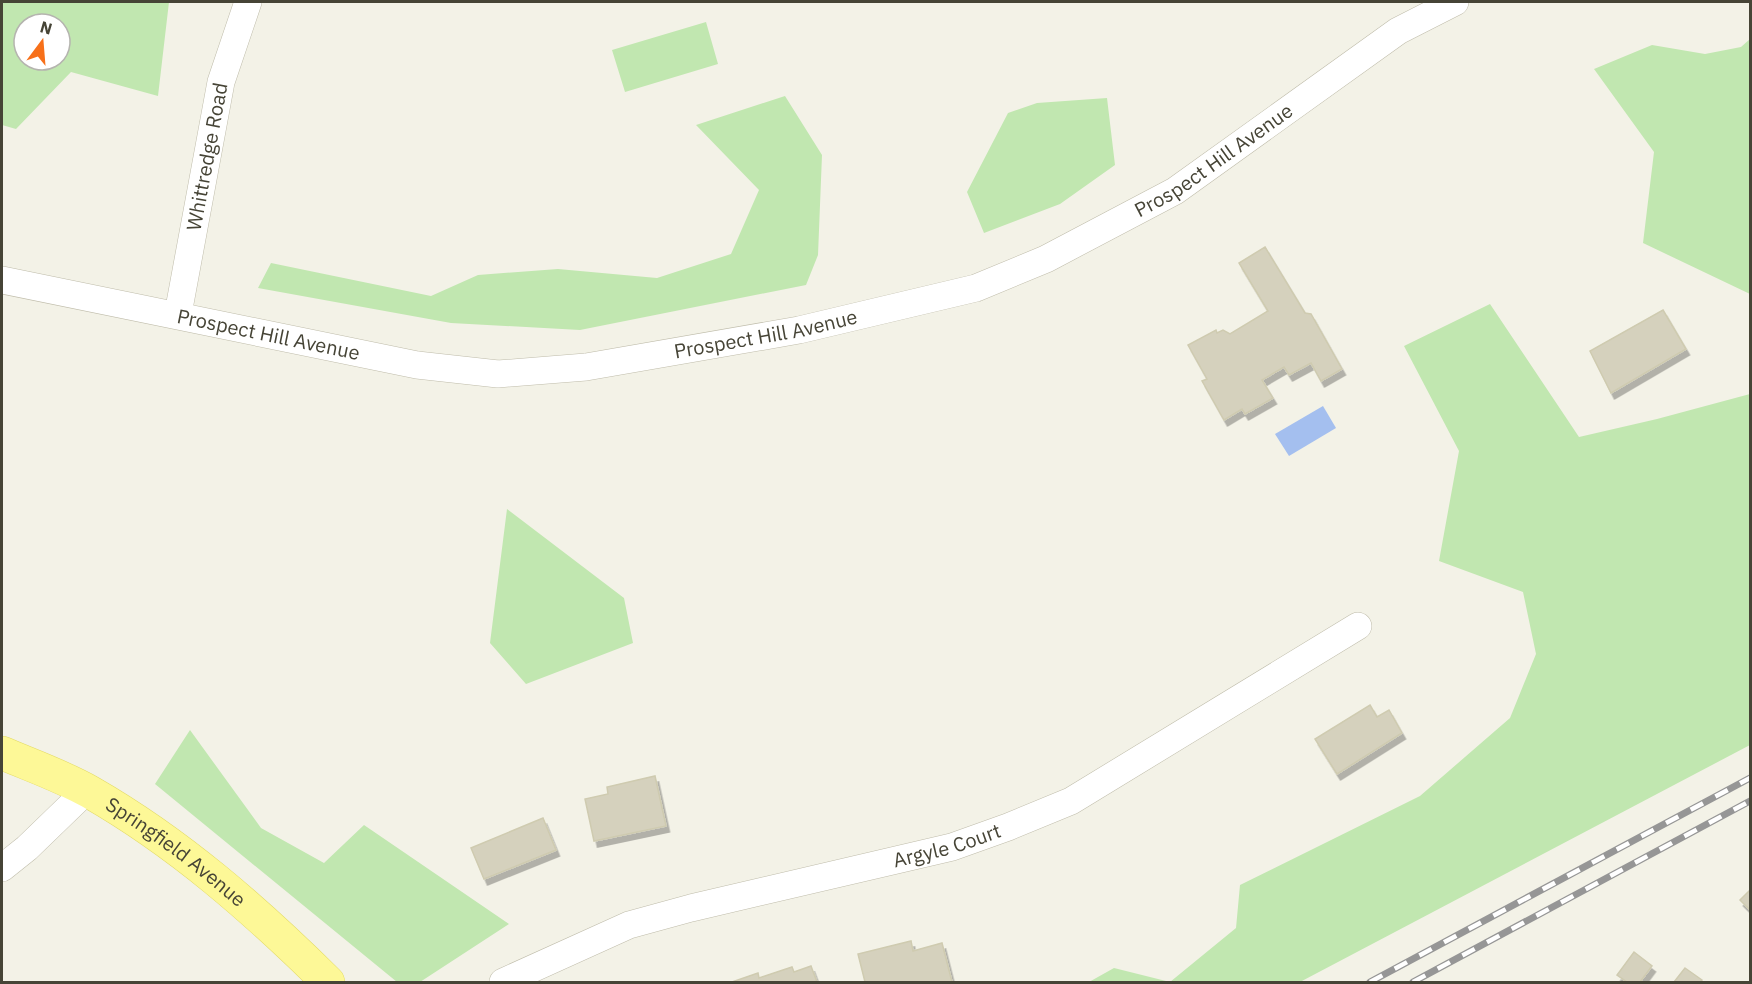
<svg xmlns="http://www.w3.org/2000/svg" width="1752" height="984" font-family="'IBM Plex Sans',sans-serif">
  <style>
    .green { fill: #c1e7b0; fill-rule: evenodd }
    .water { fill: #a4bfef }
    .building { fill: #d5d1bd; stroke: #cfcbb0; stroke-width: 1.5; filter: url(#shadow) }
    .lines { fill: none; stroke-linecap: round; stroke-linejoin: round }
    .minor-casing { stroke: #bfbcaa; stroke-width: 28 }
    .major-casing { stroke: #e2da66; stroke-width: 34 }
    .minor { stroke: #fff; stroke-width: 27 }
    .major { stroke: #fdf897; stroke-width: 33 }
    .rail-casing { stroke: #969696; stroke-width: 7 }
    .rail { stroke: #fff; stroke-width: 4.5; stroke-dasharray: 14; stroke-linecap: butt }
    .labels { text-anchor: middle; stroke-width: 5; stroke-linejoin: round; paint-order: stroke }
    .street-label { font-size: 20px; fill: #464436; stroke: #fff }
  </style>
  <defs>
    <filter id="shadow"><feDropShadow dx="3.5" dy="6" stdDeviation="0" flood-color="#0004"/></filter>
  </defs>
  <rect width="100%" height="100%" fill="#f3f2e7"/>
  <path class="green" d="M2,2H169L158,96L71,72L16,129L2,125ZM24,24H60V60H24Z
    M706,22L718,64L625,92L612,50Z
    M1750,39V294L1643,243L1654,152L1594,69L1652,45L1705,54L1741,47Z
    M785,96L822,155L818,255L806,285L580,330L451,323L258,288L271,263L431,296L478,275L558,269L657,278L731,254L759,190L696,125Z
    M1107,98L1115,165L1060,204L984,233L967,192L1008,113L1037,103Z
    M1490,304L1579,437L1657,419L1750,394V745L1300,982H1089L1114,968L1170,982L1236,928L1240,885L1420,796L1510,718L1536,654L1523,592L1439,561L1459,451L1404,346Z
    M507,509L624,598L633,643L526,684L490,643Z
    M190,730L261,828L324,863L364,825L509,924L420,982H397L155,784Z"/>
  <path class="water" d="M1323,406L1336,428L1289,456L1275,434Z"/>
  <path class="building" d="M1265,247L1305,313L1311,314L1342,369L1321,381L1311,363L1289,375L1284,367L1262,380L1273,398L1245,414L1242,409L1224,420L1202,381L1207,379L1188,345L1216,330L1217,333L1223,330L1230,334L1268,311L1239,263Z
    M1663,310L1686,349L1611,393L1590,351Z
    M1370,705L1377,717L1389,710L1402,733L1337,774L1315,739Z
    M655,776L666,826L594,841L585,799L608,794L607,787Z
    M543,818L556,850L484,879L471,848Z
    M1750,890V910L1740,900Z
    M911,941L913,951L942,943L952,982H865L858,954Z
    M1634,952L1652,966L1640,982H1627L1617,975Z
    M811,966L817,982H732L758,973L759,978L792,967L794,972Z
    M1685,968L1702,980L1700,982H1674Z"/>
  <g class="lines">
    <g class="minor-casing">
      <g id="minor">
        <path id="s1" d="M2,280L417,365L498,374L586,367L799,330L976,288L1046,259L1175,191L1398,31L1455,2"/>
        <path id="s2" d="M178,314L221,82L248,2"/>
        <path d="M2,868L27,848L87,790"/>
        <path id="s3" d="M503,982L629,925L691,908L952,847L1008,827L1071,801L1358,626"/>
      </g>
    </g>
    <g class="major-casing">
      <g id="major">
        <path id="s4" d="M2,753C30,765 62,776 90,792C179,843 255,910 328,982"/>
      </g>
    </g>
    <use href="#minor" class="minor"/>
    <use href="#major" class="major"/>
    <g class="rail-casing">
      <path id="rail" d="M1370,982L1750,778
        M1413,982L1750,801"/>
    </g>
    <use href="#rail" class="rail"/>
  </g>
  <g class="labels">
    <g class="street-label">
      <text dy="7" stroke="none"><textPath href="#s2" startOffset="160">Whittredge Road</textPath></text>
      <text dy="7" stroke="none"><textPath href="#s1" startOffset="1262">Prospect Hill Avenue</textPath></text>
      <text dy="7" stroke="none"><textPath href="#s1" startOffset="272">Prospect Hill Avenue</textPath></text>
      <text dy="7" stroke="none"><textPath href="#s1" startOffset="776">Prospect Hill Avenue</textPath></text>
      <text dy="7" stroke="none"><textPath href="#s3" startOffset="466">Argyle Court</textPath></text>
      <text dy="7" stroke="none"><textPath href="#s4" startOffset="201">Springfield Avenue</textPath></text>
    </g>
  </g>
  <rect width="1752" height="984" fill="none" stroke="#464436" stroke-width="6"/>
  <g transform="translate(42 42) rotate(16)"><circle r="28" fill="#ffffff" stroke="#b5b4af" stroke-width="1.5"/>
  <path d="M0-4.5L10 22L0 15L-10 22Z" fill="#f7701a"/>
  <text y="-9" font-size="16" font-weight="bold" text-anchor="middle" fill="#464436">N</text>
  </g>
</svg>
